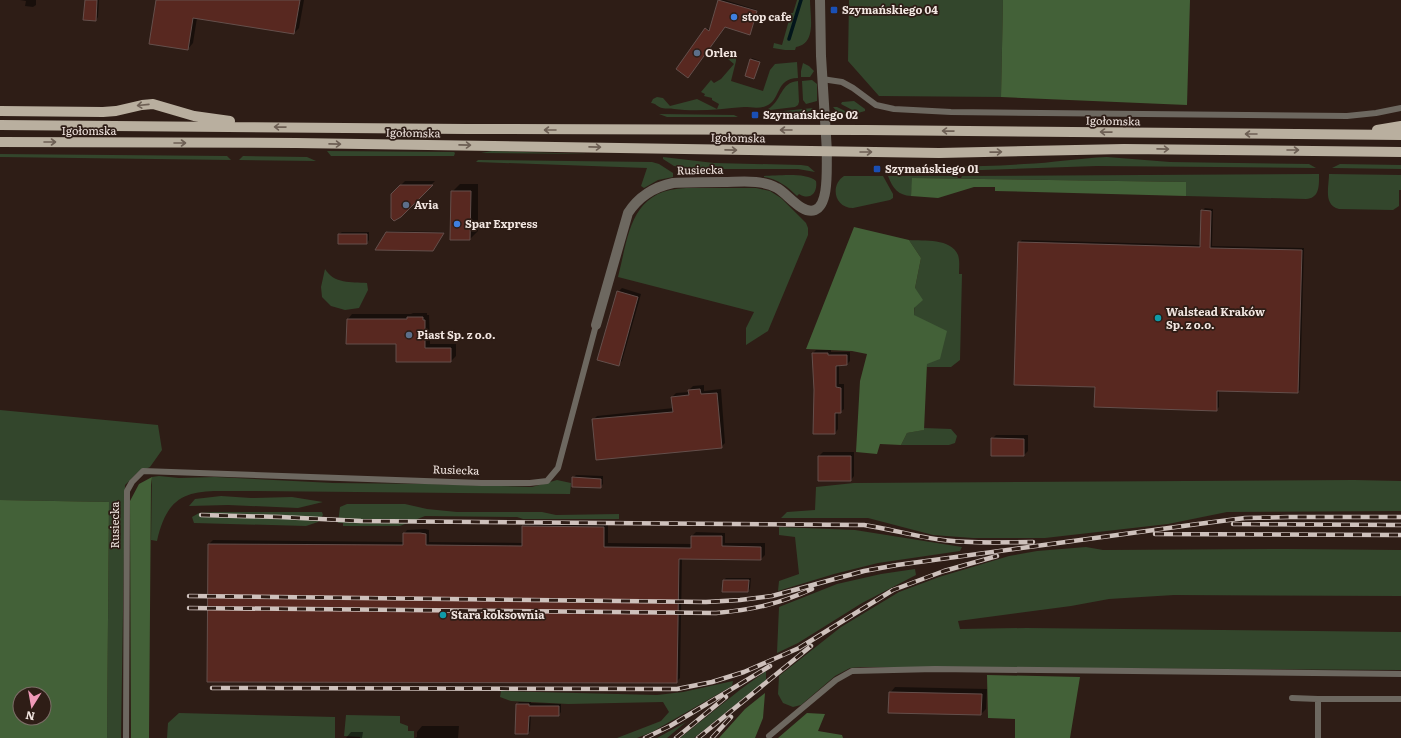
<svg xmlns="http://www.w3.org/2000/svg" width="1401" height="738" font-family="Literata,serif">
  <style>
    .green { fill: #33462c }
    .forest { fill: #436138; fill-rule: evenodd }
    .shadow { fill: #0007 }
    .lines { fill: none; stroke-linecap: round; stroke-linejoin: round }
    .stream { stroke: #02151b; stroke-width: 3.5 }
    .building { fill: #582820; stroke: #644f4b }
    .service { stroke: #6d6860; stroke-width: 6 }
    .minor { stroke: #6d6860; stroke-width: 10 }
    .tertiary { stroke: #6d6860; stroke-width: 10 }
    .primary { stroke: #b9af9f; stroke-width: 10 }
    .rail-casing { stroke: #cec1bc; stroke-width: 4.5 }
    .rail { stroke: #2e1d16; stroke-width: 3; stroke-dasharray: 9; stroke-linecap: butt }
    .oneway { stroke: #6d5f54 }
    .transit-dot { fill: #1a4fb4; stroke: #2e1d16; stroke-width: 1.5 }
    .shop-dot { fill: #3f7fe0; stroke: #2e1d16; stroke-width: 1.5 }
    .service-dot { fill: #5c6f8a; stroke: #2e1d16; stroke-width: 1.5 }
    .culture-dot { fill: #0f9aa8; stroke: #2e1d16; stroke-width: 1.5 }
    .labels { text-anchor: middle; stroke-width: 3.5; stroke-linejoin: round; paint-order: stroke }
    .poi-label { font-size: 11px; font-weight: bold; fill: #f2e6e1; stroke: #2e1d16; text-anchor: start }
    .street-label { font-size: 11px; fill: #f2e6e1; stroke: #2e1d16 }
  </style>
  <rect width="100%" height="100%" fill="#2e1d16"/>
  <path class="green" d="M797,0H810C810,16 817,44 796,47L795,50H785L773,48L774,43L782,45L791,13H793Z
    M849,0H1003L1001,97L879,96L848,61Z
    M736,55V61L731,81L763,91L770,70L775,64L797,62L798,78C775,78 781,101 766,106C759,109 751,107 744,107C721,109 697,112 674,109C670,108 666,109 662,108C657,107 656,103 651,103L653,99L657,97L663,98L670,106L697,99L717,109L719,104L712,100V98L704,96L705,94L701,92L711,80L714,83L721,79L734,64L728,59Z
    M803,63L809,66L814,71L810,77H801V71Z
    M812,80L817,84V101L806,104L803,100L802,81Z
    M798,81L799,102L798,105L795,107L770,110L768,109C782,101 780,82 798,81Z
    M854,101L865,109V111L858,113L841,104L842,102Z
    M833,107H837L853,115L855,117L840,115Z
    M813,108C804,121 786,117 771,117L774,112Z
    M659,114L734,115L738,117H667Z
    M327,151L454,152L455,153L454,156H331Z
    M492,151L590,154L481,153Z
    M0,154L227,156L231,160L0,157Z
    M243,156L307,157L316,161L239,160Z
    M663,157L714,163L801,165L808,166L815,172L798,169H687L674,166L663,159Z
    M1107,157L1170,162L1309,164L1316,168L1097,166L983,170H907L901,166C942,166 983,167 1024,164C1052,163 1079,158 1107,157Z
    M478,160L652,162L659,164L673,173V177L658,180L644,188L641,186L647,168L476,162Z
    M1340,164L1401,165V169L1332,168Z
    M1319,174C1319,185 1320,198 1306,199L1186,196V182L913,178L911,196C898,195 893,189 888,176H957L958,178H961L962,176Z
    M1329,174L1401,175V190H1399V206L1393,210L1339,209C1323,205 1329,187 1329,174Z
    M764,176C777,176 806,172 816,181C818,193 810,201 799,194L797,196C788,187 778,179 764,177Z
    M844,176H883L893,194V198L890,200L853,208C834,208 830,185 844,176Z
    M686,188H756L770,191L781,198L806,223L808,228V235L768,331L746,345V328L754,312L618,277C629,234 630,190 686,188Z
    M909,240C924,241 951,238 958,255C960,261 959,268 959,274H962L960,360L951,367H927L914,315L915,288L921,258Z
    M325,269C334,284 351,282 367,283L368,290L359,308L345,310L331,306L322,297L321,287Z
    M0,410L158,425L162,450L150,467L137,473L125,485L121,738H107L109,502L0,500Z
    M924,428L951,429L957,436L955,443L949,445H901L907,433L923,430Z
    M159,476L179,478L215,477L333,483L430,484L532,487L557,480L571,483L570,494L244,491C196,491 169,486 157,541L151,540L152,477Z
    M1354,480L1401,481V511L1227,512L1168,524L1045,538H973L933,535L868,518H781L787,512L815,510L816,487L854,483Z
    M221,496L251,498L292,497L323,502L298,508L228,505L189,506L195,499Z
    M347,504H405L427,509L457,512H542L556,515L619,514V519H523L517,517L425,516L400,526H343V523H338L340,507Z
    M214,512H322L323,515L318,522L306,526L194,523L192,517L199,513Z
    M779,527L855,530L962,547L960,551L878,563L834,574L778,591L779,581L799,574L795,537L779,535Z
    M1086,547L1103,550L1289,549L1401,550V596L1174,595L1109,599L1071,606L958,621L960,629L1026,628L1401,632V670L861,667L850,668L835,676L801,705L793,707L783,703L778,694L779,676L841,627L899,592L939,577L1009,556L1037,551Z
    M915,569L916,575L862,603L798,643L777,653L779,607L837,584L881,574Z
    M766,671V680L694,738H680L741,689Z
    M733,681L732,686L652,732L637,738H617L661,721L669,712L663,702L568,704L511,701L500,697L501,691L657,695L683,692Z
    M179,713L335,717V738H167L168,723Z
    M346,715L400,716V723L408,726V731H414V738H360V737L344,736Z
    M686,722L667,738H657Z"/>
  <path class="forest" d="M1003,0H1190L1187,105L1001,97Z
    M912,178L1186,182V196L995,191V187H974L938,198L911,196Z
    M854,227L909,240L921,258L915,288L923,300L914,308V315L947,331L940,359L927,364L924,430L907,433L901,445L880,444L877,454L856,452L860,381L867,354L852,351L806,349Z
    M152,477L151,485L149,738H131L130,501L139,484Z
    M0,500L109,502L107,738H0ZM20,694H44V718H20Z
    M987,675L1080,677L1070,738H1015V719L988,718Z
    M765,693L763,718L755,738H719L745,709Z
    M807,713L825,714L818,731L842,735L843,738H778Z"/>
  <path class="shadow" d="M20,0H36V5L33,7L25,6L26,1Z
    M86,0H99L98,17L96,20Z
    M157,0H304L299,28L294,33L197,18L193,43L188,49Z
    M719,0H725L757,10L750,33L725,26L688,77L706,29L707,28L710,30Z
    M752,58L760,61L754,78L746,76Z
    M405,181H435L400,216L392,194Z
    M460,184H478V231L470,239L452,192Z
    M1205,208L1213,209L1212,246L1304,248L1300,390L1297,392L1219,390V407L1216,410L1096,386L1019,243L1022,240L1201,245L1202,211Z
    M388,231L444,232L434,249L387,232Z
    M342,232H369V240L367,243L339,234Z
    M622,288L641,294L622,361L618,365V292Z
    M413,313H427V315H429L430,344H456V356L451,361L397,343L348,319L352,314H411Z
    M816,350H831V352H850V361L847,364L839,365V384H844V409L840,412H838V429L835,433L815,390L813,353Z
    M704,385V391L721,389L725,443L721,447L593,420L597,416L674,408L672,397L676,393L689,392V390L693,386Z
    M996,435H1028V451L1024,455L992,439Z
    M823,452H854V476L851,480L819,456Z
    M576,475L603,476V484L600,487L573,478Z
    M527,522L608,523V543L692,544V536L696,532L725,533V543H765V555L761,559L682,558L680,678L676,682L209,544L213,540L404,542V534L407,530L425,529L429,530V542L523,543V526Z
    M726,578H751L750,589L748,591L724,580Z
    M895,687L987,689L986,709L981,714L890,693Z
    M519,702H531V703L561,704V712L559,715H531L530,731L528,733L517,704Z
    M422,726H459L458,738H415L417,737V732Z
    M351,732H363L362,738H346Z"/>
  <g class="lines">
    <path class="stream" d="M789,39L801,0"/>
  </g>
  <path class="building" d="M85,0H97L96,21L83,20Z
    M156,0H300L294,34L193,18L188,50L149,44Z
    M718,0L757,11L750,35L725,27L688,78L676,69L705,28L709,31Z
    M750,59L760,62L754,79L745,76Z
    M400,185H433L401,217L394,221L391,218V194Z
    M451,191H471L470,240H450Z
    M1201,210L1211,211L1210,248L1302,250L1298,393L1217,391V411L1094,407L1095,387L1014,385L1018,242L1200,247Z
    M386,232L444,233L433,251L375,250Z
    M338,234H367V244H338Z
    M617,291L638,297L619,366L597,360Z
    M407,317H423V320H425V348H451V362H396V344H346L347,319H407Z
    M812,353H828V355H847V365L836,366V387L841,388V413H835V434H813L814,390Z
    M700,389L701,394L717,393L722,448L596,460L592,419L673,412L671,397L689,395L688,390Z
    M991,438L1024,439V456H991Z
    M818,456H851V481H818Z
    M572,477L601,479V488L572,487Z
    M522,526L604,527V547L691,548V536H722V546L761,547V560L679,559L677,683L207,682L208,544L403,545V533H420L426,534V545L522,546Z
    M723,580H749L748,592H722Z
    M889,692L982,694L981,715L888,713Z
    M516,704H529V706H559V716H529L528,734H515Z"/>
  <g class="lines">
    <path class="service" d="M822,79L842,82L853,88L876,105L894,109L951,112L1347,116L1376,113L1401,108
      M1292,698L1318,699
      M769,736L836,680L852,671L935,669L1401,674
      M126,738L127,491L132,482L143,471L481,483H530L547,481L558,468L596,325
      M1318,738V699H1401"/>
    <path class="minor" d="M596,325L628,213C639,196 654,187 673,183C690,182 706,182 723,182C740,182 761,179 777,188C787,193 802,215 815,210C830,204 826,165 827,152"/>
    <path class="tertiary" d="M820,0L821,56L827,152"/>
    <path class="primary" d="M0,111L103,112L116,111L142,105L153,104L194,116L230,121
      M0,125L466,129L866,130L1401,135
      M1377,130L1401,126
      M0,142L296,143L939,153L1124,149L1401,152"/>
    <g class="rail-casing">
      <path id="rail" d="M201,515L280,517L361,521L864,525C891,529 917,537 943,540C973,544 1004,542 1033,542
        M1233,524L1401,525
        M1155,534L1401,535
        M189,596L706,602L740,600L772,596L864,571L897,565L1198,524L1245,518L1289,517H1401
        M189,608L716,613C752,610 779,604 812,589
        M212,688L677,689L712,682L744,672L799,648L893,590L944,571L997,556
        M645,738L670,726L770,666
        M676,738L726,697
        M698,738L811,646
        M712,738L731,717"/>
    </g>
    <use href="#rail" class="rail"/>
  </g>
  <defs><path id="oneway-shaft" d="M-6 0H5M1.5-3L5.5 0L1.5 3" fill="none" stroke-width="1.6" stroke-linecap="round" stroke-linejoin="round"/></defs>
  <g class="oneway">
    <use href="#oneway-shaft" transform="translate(143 105) rotate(174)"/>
    <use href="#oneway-shaft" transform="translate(280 127) rotate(-179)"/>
    <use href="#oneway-shaft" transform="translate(550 130) rotate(-180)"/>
    <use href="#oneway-shaft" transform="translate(786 130) rotate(-180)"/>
    <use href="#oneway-shaft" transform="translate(948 131) rotate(-179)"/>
    <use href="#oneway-shaft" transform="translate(1106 132) rotate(-179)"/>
    <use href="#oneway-shaft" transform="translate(1251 134) rotate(-180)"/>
    <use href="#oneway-shaft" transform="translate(50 142)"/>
    <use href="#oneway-shaft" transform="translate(180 143)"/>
    <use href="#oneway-shaft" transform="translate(335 144) rotate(1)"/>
    <use href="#oneway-shaft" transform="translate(465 145) rotate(1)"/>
    <use href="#oneway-shaft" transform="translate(595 147) rotate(1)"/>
    <use href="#oneway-shaft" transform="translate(1163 149) rotate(1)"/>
    <use href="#oneway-shaft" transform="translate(731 150) rotate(1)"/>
    <use href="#oneway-shaft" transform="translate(1293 150)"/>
    <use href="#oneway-shaft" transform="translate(866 152)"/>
    <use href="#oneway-shaft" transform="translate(996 152) rotate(-1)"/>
  </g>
  <g class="transit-dot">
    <rect x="830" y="6" width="8" height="8" rx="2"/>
    <rect x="751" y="111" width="8" height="8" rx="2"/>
    <rect x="873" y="165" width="8" height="8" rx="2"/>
  </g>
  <g class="shop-dot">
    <circle cx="734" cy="17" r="4"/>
    <circle cx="457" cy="224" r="4"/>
  </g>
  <g class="service-dot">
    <circle cx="697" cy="53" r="4"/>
    <circle cx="406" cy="205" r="4"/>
    <circle cx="409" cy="335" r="4"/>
  </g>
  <g class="culture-dot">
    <circle cx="1158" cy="318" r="4"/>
    <circle cx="443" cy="615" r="4"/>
  </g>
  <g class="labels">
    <g class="poi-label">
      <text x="842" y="14">Szymańskiego 04</text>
      <text x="742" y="21">stop cafe</text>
      <text x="705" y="57">Orlen</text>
      <text x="763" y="119">Szymańskiego 02</text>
      <text x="885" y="173">Szymańskiego 01</text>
      <text x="414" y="209">Avia</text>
      <text x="465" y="228">Spar Express</text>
      <text x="1166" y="316">Walstead Kraków<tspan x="1166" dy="13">Sp. z o.o.</tspan></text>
      <text x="417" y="339">Piast Sp. z o.o.</text>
      <text x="451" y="619">Stara koksownia</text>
    </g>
    <g class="street-label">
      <text transform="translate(1113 121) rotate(1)" y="4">Igołomska</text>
      <text x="89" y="135">Igołomska</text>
      <text transform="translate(413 133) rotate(1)" y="4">Igołomska</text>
      <text transform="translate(738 138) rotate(1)" y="4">Igołomska</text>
      <text transform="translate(700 170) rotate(-1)" y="4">Rusiecka</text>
      <text transform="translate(456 470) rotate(2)" y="4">Rusiecka</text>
      <text transform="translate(115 525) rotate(-90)" y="4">Rusiecka</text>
    </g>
  </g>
  <g transform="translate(32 706) rotate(191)"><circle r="19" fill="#2e1d16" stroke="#7c6d67"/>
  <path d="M0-3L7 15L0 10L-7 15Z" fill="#ef9ab8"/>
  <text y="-6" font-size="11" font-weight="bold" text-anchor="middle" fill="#f2e6e1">N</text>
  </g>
</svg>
